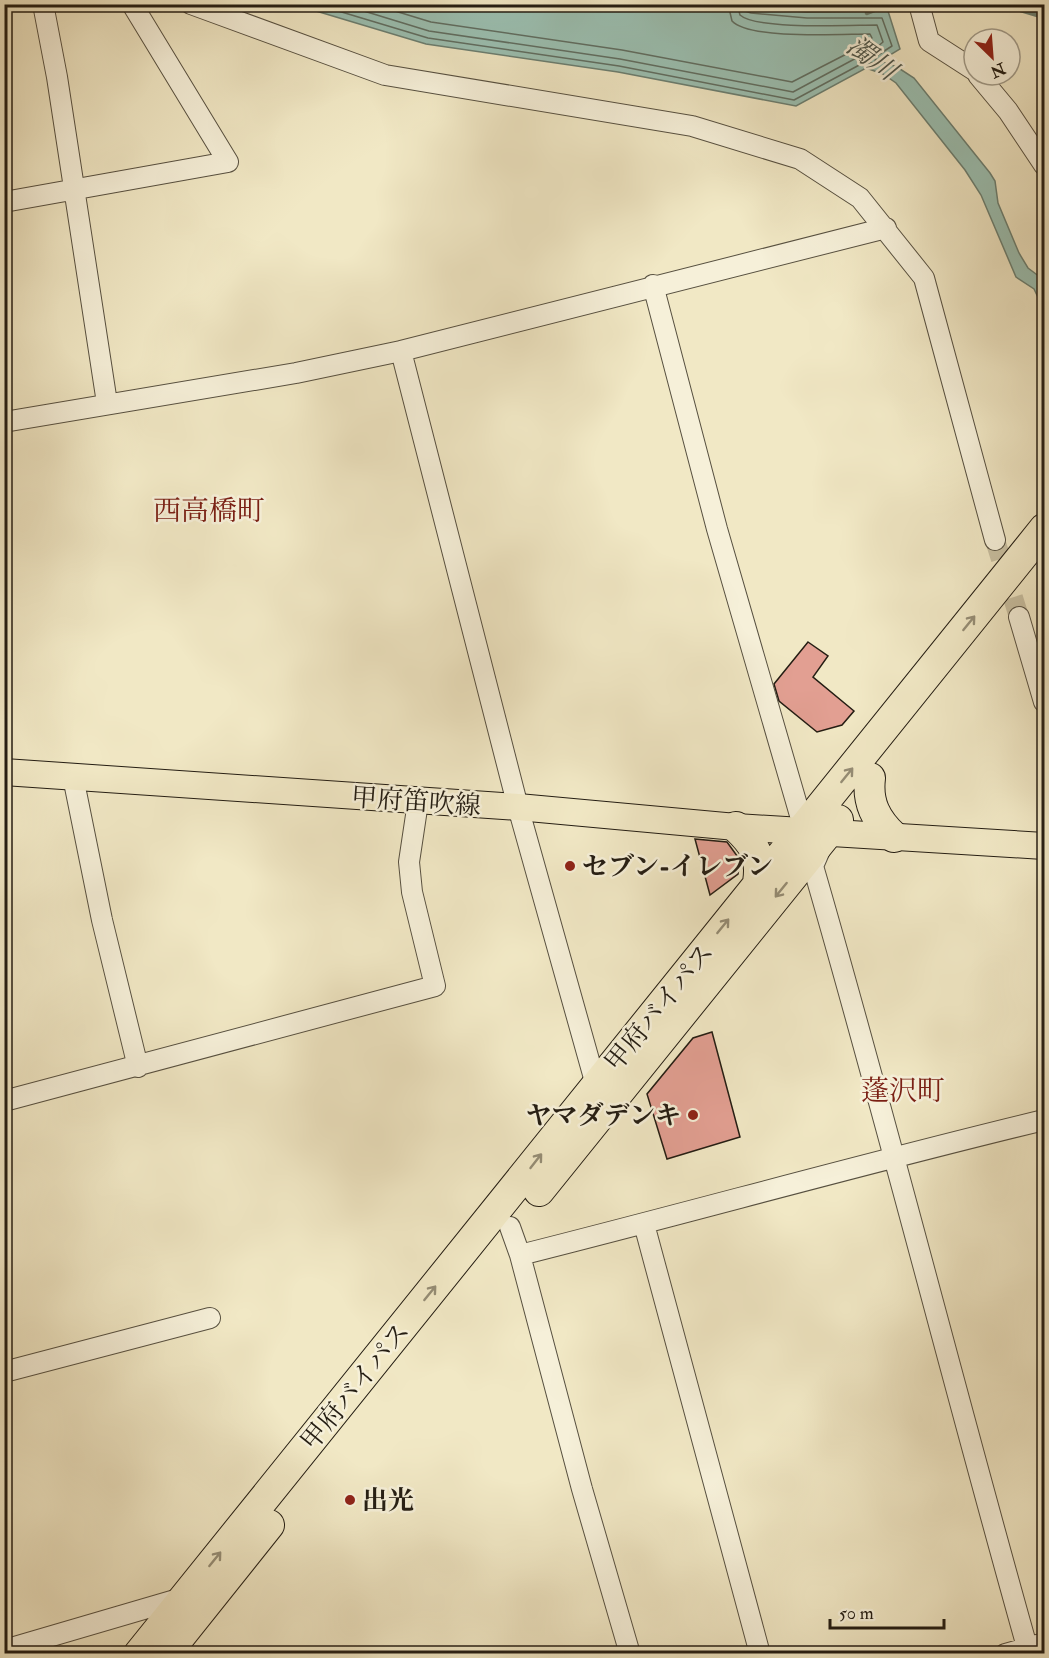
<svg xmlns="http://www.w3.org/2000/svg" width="1049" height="1658" font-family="'IM FELL Double Pica','Noto Serif JP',serif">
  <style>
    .water { fill: #9bc0b2; stroke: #6b7f72; stroke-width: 1.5 }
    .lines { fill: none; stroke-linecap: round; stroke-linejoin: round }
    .shore { stroke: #606e62; stroke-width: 1.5 }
    .stream { stroke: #6b7f72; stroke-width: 4.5 }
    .building { fill: #e29f92; stroke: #241d13; stroke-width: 1.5 }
    .minor-tunnel { stroke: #c8bfa1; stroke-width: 20; stroke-dasharray: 20 10; stroke-linecap: butt }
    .minor-casing { stroke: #575040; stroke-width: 22 }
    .major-casing { stroke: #241d13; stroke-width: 28 }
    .highway-casing { stroke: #241d13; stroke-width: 32 }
    .minor { stroke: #f6f0d9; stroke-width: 20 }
    .major { stroke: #f1e8c5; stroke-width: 26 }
    .highway { stroke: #f1e8c5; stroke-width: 30 }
    .oneway { stroke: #958d75 }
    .poi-dot { fill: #8f2418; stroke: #f6f0d9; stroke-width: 2 }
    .labels { text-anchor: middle; stroke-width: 5; stroke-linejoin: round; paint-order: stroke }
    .street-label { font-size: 26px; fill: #241d13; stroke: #f6f0d9 }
    .poi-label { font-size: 26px; font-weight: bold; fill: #241d13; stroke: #f6f0d9; text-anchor: start }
    .water-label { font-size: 27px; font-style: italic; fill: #4e564b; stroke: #f6f0d9 }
    .quarter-label { font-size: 28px; fill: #7a1f14; stroke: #f6f0d9 }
  </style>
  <rect width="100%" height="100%" fill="#f1e8c5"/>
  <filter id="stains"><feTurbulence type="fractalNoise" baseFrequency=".00333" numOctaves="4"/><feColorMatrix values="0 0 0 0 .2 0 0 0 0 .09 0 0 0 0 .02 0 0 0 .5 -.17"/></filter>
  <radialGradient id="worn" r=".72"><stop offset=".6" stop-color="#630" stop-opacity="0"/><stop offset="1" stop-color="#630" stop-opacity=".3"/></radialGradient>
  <path class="water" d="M716,5L807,12L888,11L900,49L880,61L897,67L914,78L990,173L995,181L998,203L1019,253L1028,268L1044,280V310L1034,289L1016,277L981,195L965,170L896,83L883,74L866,68L796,106L618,72L426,44L296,5Z
    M1044,362V407L1038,387Z"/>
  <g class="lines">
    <path class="shore" d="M315,4L428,38L619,66L794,100L863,63H874L878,55L892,46L882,18H807L751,13L745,11L744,4
      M341,4L429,31L620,59L793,92L860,56L869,54L883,42L877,25C851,25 756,30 740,15L737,4
      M372,4L431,22L622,50L792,82L864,45L872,38L870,34C842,34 750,40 732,21L728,4"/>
    <path class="stream" d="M1011,4L1014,8L1044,17
      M867,13L890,4"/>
  </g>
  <path class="building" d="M808,642L828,656L813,677L854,711L842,725L817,732L779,701L774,684Z
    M695,839L727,842L740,860L738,874L710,895Z
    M712,1032L740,1137L667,1159L647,1094L693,1038Z"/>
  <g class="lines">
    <path class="minor-tunnel" d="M995,540L1019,617"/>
    <g class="minor-casing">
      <path id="minor" d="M43,4L57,77L107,403
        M191,4L385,75L692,126L800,159L860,198L924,278L995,540
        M919,4L929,41L974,70
        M978,75L1008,111L1044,165
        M4,202L228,162L132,4
        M653,285L717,529L804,829
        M401,351L518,807L596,1085
        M4,422L296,373L401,351L886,228
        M1019,617L1044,702
        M73,777L102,920L138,1067
        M820,850L813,866C889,1128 955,1392 1029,1654
        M4,1101L435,986L412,892L409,862L418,802
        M644,1224L760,1654
        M510,1227L520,1255L582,1489L630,1654
        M520,1255C695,1211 869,1162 1044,1120
        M4,1372L210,1318
        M4,1650L185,1597
        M1005,1654L1044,1643"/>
    </g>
    <g class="major-casing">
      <path id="major" d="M4,772L518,807L736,827L1044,846"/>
    </g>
    <g class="highway-casing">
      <path id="highway" d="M870,778C867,803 876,820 894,837
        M736,827C755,845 762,856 758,883
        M539,1191L838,820
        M139,1654L1044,529
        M166,1654L269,1525"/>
    </g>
    <use href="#minor" class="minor"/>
    <use href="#major" class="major"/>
    <use href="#highway" class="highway"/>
  </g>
  <defs><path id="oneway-shaft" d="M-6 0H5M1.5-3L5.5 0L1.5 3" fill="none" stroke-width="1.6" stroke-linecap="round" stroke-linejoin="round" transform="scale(1.5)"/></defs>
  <g class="oneway">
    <use href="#oneway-shaft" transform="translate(969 623) rotate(-51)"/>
    <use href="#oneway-shaft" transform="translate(847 775) rotate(-51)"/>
    <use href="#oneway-shaft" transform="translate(781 890) rotate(129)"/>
    <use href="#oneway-shaft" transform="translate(723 926) rotate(-51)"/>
    <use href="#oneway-shaft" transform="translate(536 1161) rotate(-52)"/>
    <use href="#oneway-shaft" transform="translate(430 1293) rotate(-51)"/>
    <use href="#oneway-shaft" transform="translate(215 1559) rotate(-51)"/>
  </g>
  <g class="poi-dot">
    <circle cx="570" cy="866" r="6"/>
    <circle cx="693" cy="1115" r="6"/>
    <circle cx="350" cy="1500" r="6"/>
  </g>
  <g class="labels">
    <g class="street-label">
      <text transform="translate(416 801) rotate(4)" y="9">甲府笛吹線</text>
      <text transform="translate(659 1007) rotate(-51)" y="9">甲府バイパス</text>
      <text transform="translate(355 1386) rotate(-51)" y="9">甲府バイパス</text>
    </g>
    <g class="poi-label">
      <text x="582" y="875">セブン-イレブン</text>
      <text x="681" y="1124" text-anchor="end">ヤマダデンキ</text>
      <text x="362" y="1509">出光</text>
    </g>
    <g class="water-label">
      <text transform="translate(872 58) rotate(36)" y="9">濁川</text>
    </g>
    <g class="quarter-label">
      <text x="209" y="520">西高橋町</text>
      <text x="903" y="1100">蓬沢町</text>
    </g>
  </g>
  <rect width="1049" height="1658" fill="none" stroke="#f1e8c5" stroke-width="24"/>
  <rect x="6" y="6" width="1037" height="1646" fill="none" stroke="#241d13" stroke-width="3"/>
  <rect x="12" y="12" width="1025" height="1634" fill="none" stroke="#241d13" stroke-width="1.5"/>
  <g transform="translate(992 57) rotate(155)"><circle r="28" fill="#f6f0d9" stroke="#a29c8a" stroke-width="1.5"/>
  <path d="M0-4.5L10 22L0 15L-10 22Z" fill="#8f2418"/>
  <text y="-9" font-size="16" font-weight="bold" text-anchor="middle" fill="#241d13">N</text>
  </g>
  <path d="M830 1619v9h114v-9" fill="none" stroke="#241d13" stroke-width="3"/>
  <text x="839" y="1619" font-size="18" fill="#241d13" stroke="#f6f0d9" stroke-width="4.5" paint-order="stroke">50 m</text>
  <rect width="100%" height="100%" filter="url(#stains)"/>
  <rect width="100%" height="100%" fill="url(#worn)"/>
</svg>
